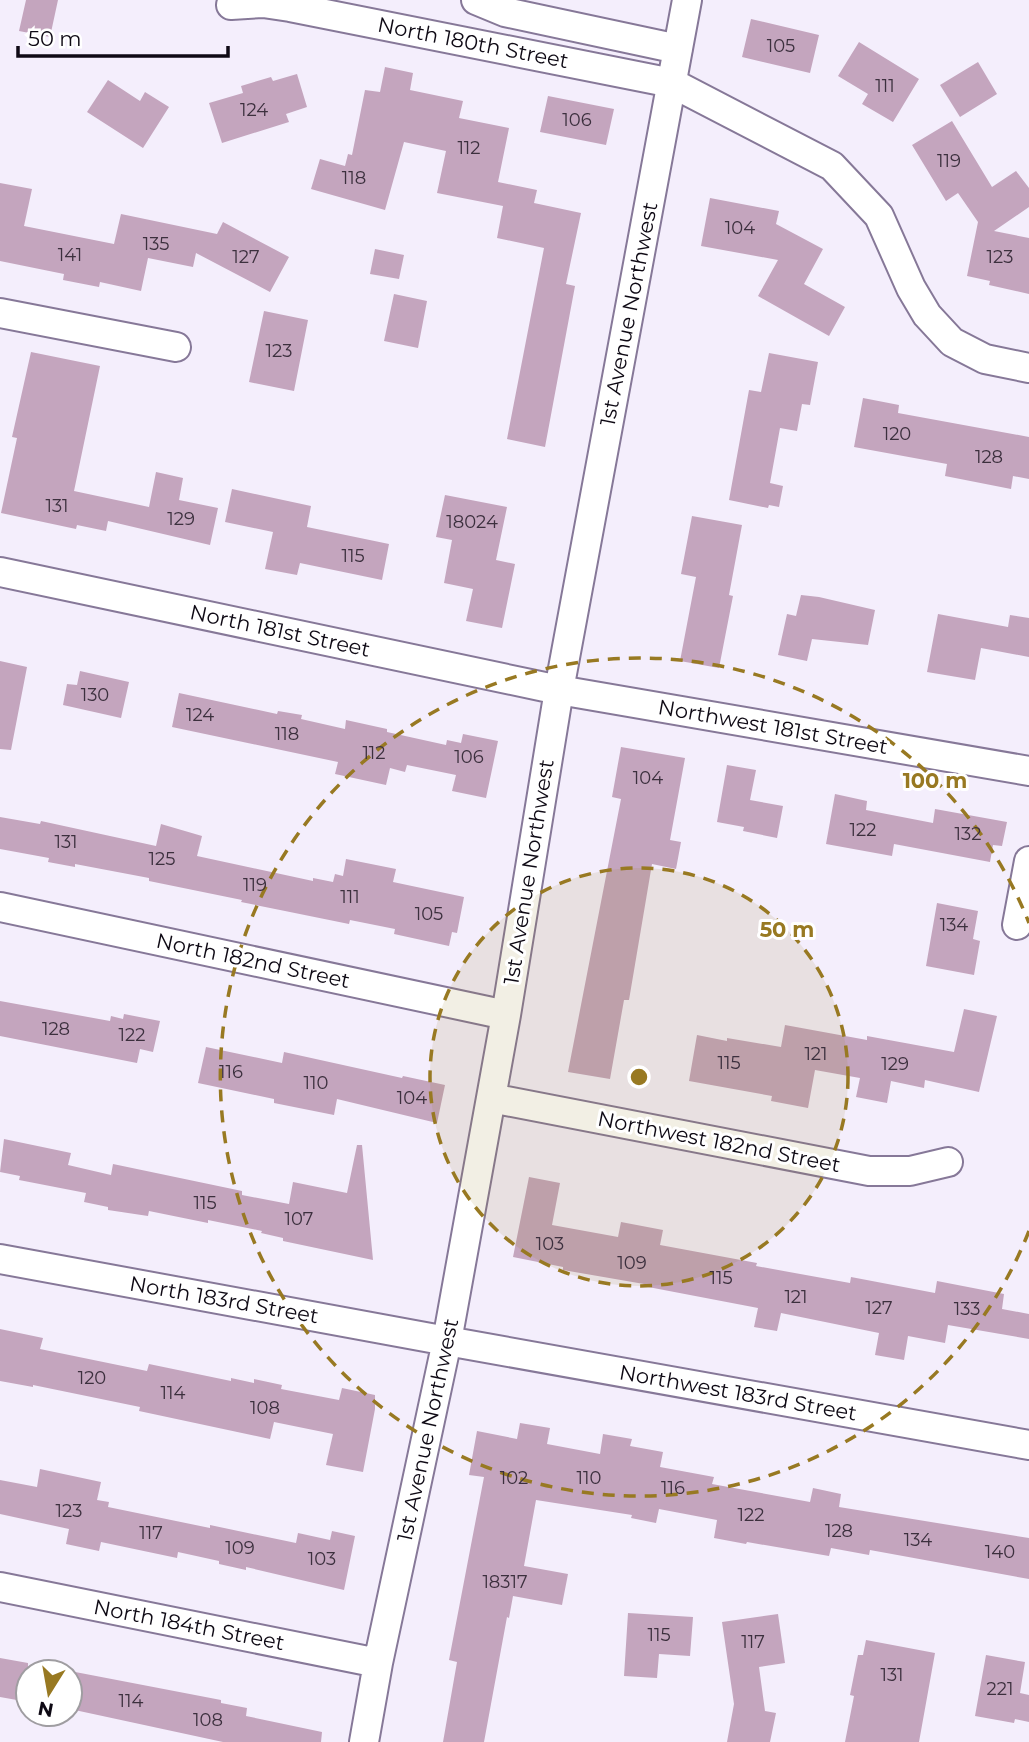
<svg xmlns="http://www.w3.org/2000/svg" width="1029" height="1742" font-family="Montserrat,sans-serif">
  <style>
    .building { fill: #c4a5be }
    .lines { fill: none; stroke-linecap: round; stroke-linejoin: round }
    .minor-casing { stroke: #867898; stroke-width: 32 }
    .minor { stroke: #fff; stroke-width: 28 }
    .ring { fill: none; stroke: #987922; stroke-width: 3.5; stroke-dasharray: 12 9 }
    .labels { text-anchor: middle; stroke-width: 6; stroke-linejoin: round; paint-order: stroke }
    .number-label { font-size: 18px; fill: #3c303e }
    .street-label { font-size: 21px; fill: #0e0914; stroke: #fff }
    .centre { fill: #987922; stroke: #fff; stroke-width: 3.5 }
    .ring-label { font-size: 21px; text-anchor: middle; font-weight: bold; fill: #987922; stroke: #fff; stroke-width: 6; stroke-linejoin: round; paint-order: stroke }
  </style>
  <rect width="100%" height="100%" fill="#f4eefc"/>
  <path class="building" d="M26,0H58L50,37L19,31Z
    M751,19L819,35L810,73L742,57Z
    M859,42L919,79L893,122L862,104L868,94L838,76Z
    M978,62L997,94L960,117L940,85Z
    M385,67L413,73L410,90L463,101L459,118L509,128L498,182L537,190L534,203L581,213L566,284L575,286L545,447L507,439L544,248L497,238L503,206L437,193L446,151L404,142L385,210L311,189L320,159L345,166L348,154L352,155L365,90L380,92Z
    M297,74L307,107L286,114L289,122L222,143L209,103L243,93L241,86L271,77L273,81Z
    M108,80L140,101L145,92L169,107L143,148L87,112Z
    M548,96L614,109L606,145L540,132Z
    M952,121L992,187L1016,171L1029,188V207L994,231L1029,238V294L989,285L990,281L967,276L978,222L958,193L946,201L912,145Z
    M0,183L32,189L24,226L114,244L121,214L217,234L223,222L289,257L270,292L196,253L193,267L148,258L141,291L100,282L99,287L63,280L64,274L0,261Z
    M710,198L779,211L776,224L823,249L804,284L845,307L829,336L758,296L778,260L701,246Z
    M375,249L404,255L399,279L370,274Z
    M394,294L427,301L418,348L384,341Z
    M264,311L308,320L294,391L249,382Z
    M31,352L100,366L74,491L149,507L156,472L183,478L179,500L218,508L210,545L108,521L106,531L77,525L76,529L1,513L17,438L12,437Z
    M769,353L818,362L810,405L802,404L797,431L780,428L770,483L783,486L779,507L769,505L768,508L729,500L749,390L761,392Z
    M863,398L899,405L898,413L1029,437V479L1013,476L1011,489L945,476L947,464L854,447Z
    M232,489L311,506L307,527L389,544L382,580L300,563L297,575L265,569L273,532L225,522Z
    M445,495L507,507L496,560L515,564L502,628L466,621L473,589L444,583L452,540L436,537Z
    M692,516L742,525L729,595L733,596L719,668L680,661L696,577L681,574Z
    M801,595L819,597L875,610L868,645L812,639L807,661L778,655L787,614L796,616Z
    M938,614L1008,627L1010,615L1029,618V657L981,648L975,680L927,672Z
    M0,661L27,667L11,750L0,749Z
    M80,671L129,682L121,718L63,705L67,684L77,685Z
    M179,693L277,714L278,711L302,715L301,719L345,729L346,720L387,729V732L446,745L447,740L461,743L463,734L498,741L486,798L452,791L456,775L407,765L405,772L390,768L386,785L335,774L338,762L172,727Z
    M621,747L685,758L670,840L681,842L676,869L652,864L629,1000H624L610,1079L568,1072L621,799L612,797Z
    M727,765L756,770L750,800L783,806L777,838L743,831L744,827L717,822Z
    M835,794L867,801L866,810L933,823L935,809L1007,822L1002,846L993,845L990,862L894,844L892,856L826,844Z
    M0,817L40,824L41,821L156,846L161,824L202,836L197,856L313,881V878L333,882L335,874L343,876L346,859L396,869L393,882L464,897L457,933L452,932L449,946L394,934L395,929L350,920L349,924L285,911L241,902L242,900L149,881V878L75,864V867L48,862L49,858L0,849Z
    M937,903L978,911L973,939L980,941L974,975L926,966Z
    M0,1001L110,1021L111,1016L123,1019L124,1014L160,1021L153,1052L140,1049L137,1063L0,1036Z
    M964,1009L997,1016L979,1092L925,1080L924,1088L891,1081L887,1103L856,1097L860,1078L815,1070L808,1108L771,1101L772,1096L689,1081L697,1035L727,1041V1038L781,1047L785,1025L867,1040V1036L954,1052Z
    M206,1047L282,1063L284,1052L402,1078L403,1076L445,1085L437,1123L337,1099L334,1115L274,1103V1099L198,1083Z
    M4,1139L71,1153L68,1165L111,1175L113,1164L242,1191V1195L289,1204L293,1182L347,1193L357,1145H362L373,1260L283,1241V1238L261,1233L262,1231L208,1220V1223L149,1211L148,1216L108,1210V1207L84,1202L86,1193L19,1180L20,1176L0,1172Z
    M529,1177L560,1183L552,1225L618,1237L621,1222L663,1230L660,1245L757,1263L756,1266L850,1283L851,1277L935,1293L937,1281L1004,1294L1002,1309L1029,1314V1339L948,1325L945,1343L908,1336L904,1360L875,1355L879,1333L781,1313L777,1331L754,1327L758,1308L643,1286L644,1284L563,1270V1267L513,1257Z
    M0,1329L43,1338L40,1349L147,1371L149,1364L231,1381V1378L254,1383V1379L282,1385L281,1389L339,1400L342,1388L375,1395V1409L363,1472L326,1465L333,1434L274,1422L270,1439L139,1411L140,1407L33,1385V1387L0,1381Z
    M520,1423L550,1428L547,1444L600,1454L603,1434L632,1439L630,1446L663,1452L660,1467L714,1477L712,1484L810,1502L813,1488L841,1494L839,1507L1029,1538V1579L870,1550L869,1555L831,1548L829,1556L747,1542L746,1544L714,1538L717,1520L659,1509L656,1523L631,1518L632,1515L536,1500L524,1566L568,1574L562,1605L513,1596L509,1618L507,1617L484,1742H443L457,1662L449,1660L484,1477L469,1475L477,1431L517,1439Z
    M40,1469L101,1482L97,1500L109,1502L108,1507L210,1528V1525L296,1543L298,1533L330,1540L332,1531L355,1536L344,1590L246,1567V1570L219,1564V1561L178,1552L177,1558L101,1542L99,1551L66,1544L69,1529L0,1514V1480L37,1487Z
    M628,1613L693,1617L690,1656L659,1654L657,1678L624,1676Z
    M778,1614L785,1663L759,1667L765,1711L776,1713L770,1742H727L734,1704L722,1622Z
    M866,1640L935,1653L919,1742H845L854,1696L850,1695L858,1655H863Z
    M986,1655L1025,1662L1020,1693L1029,1695V1722L1015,1719L1014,1723L975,1716Z
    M0,1658L28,1663V1702L0,1697Z
    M70,1671L221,1700V1703L247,1708L246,1716L322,1732L321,1742H223L70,1709Z"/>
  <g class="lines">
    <g class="minor-casing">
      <path id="minor" d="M476,0L505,12L678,49
        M231,5L263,3L290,7L672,83L832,166L879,216L911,288L927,315L952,342L985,359L1029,368
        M0,313L176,347
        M0,572L559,690L1029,771
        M0,907L506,1015
        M1017,925L1029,861
        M491,1098L869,1171H910L948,1162
        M0,1259L447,1341L1029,1445
        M0,1587L378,1663
        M364,1742L378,1663L447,1341L506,1015L559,690L687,0"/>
    </g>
    <use href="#minor" class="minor"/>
  </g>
  <circle cx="639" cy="1077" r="209" fill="#987922" fill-opacity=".12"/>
  <g class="ring">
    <circle cx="639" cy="1077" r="209"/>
    <path d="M1029 1231A419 419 0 1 1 1029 923"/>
  </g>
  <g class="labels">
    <g class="number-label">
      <text x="781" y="52">105</text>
      <text x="885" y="92">111</text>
      <text x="254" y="116">124</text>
      <text x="577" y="126">106</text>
      <text x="469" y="154">112</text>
      <text x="949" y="167">119</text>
      <text x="354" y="184">118</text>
      <text x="740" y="234">104</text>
      <text x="156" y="250">135</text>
      <text x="70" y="261">141</text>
      <text x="246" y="263">127</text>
      <text x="1000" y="263">123</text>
      <text x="279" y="357">123</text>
      <text x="897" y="440">120</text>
      <text x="989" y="463">128</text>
      <text x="57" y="512">131</text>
      <text x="181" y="525">129</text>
      <text x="472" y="528">18024</text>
      <text x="353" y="562">115</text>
      <text x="95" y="701">130</text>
      <text x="200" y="721">124</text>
      <text x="287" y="740">118</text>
      <text x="374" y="759">112</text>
      <text x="469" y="763">106</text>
      <text x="648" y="784">104</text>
      <text x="863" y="836">122</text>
      <text x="968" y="840">132</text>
      <text x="66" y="848">131</text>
      <text x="162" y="865">125</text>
      <text x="255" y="891">119</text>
      <text x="350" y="903">111</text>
      <text x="429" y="920">105</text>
      <text x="954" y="931">134</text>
      <text x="56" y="1035">128</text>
      <text x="132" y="1041">122</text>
      <text x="816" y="1060">121</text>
      <text x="729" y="1069">115</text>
      <text x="895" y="1070">129</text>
      <text x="231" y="1078">116</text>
      <text x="316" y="1089">110</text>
      <text x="412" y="1104">104</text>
      <text x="205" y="1209">115</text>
      <text x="299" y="1225">107</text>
      <text x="550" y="1250">103</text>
      <text x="632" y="1269">109</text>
      <text x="721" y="1284">115</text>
      <text x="796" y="1303">121</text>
      <text x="879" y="1314">127</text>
      <text x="967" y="1315">133</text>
      <text x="92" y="1384">120</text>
      <text x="173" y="1399">114</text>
      <text x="265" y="1414">108</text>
      <text x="514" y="1484">102</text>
      <text x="589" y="1484">110</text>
      <text x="673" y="1494">116</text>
      <text x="69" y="1517">123</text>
      <text x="751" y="1521">122</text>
      <text x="839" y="1537">128</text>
      <text x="151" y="1539">117</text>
      <text x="918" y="1546">134</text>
      <text x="240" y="1554">109</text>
      <text x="1000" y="1558">140</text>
      <text x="322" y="1565">103</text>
      <text x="505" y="1588">18317</text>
      <text x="659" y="1641">115</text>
      <text x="753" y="1648">117</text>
      <text x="892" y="1681">131</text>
      <text x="1000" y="1695">221</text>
      <text x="131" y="1707">114</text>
      <text x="208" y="1726">108</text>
    </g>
    <g class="street-label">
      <text transform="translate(473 43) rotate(11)" y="7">North 180th Street</text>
      <text transform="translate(629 314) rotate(-79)" y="7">1st Avenue Northwest</text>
      <text transform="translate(280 631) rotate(12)" y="7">North 181st Street</text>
      <text transform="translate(773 727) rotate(10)" y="7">Northwest 181st Street</text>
      <text transform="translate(529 872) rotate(-81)" y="7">1st Avenue Northwest</text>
      <text transform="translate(253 961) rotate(12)" y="7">North 182nd Street</text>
      <text transform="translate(719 1142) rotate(11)" y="7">Northwest 182nd Street</text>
      <text transform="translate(224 1300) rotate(10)" y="7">North 183rd Street</text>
      <text transform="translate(738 1393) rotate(10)" y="7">Northwest 183rd Street</text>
      <text transform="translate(428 1430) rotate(-78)" y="7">1st Avenue Northwest</text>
      <text transform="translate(189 1625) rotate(11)" y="7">North 184th Street</text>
    </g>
  </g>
  <circle cx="639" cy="1077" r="10" class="centre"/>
  <g class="ring-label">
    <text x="935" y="788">100 m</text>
    <text x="787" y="937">50 m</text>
  </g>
  <g transform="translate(49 1693) rotate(191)"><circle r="33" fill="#ffffff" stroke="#9f9da1" stroke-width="2"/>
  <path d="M0-5L12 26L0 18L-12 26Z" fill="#987922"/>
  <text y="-10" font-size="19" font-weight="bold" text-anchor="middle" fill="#0e0914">N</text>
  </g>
  <path d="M18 46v10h210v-10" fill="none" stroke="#0e0914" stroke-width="3.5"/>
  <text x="28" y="46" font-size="21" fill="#0e0914" stroke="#ffffff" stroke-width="5" paint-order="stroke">50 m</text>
</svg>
